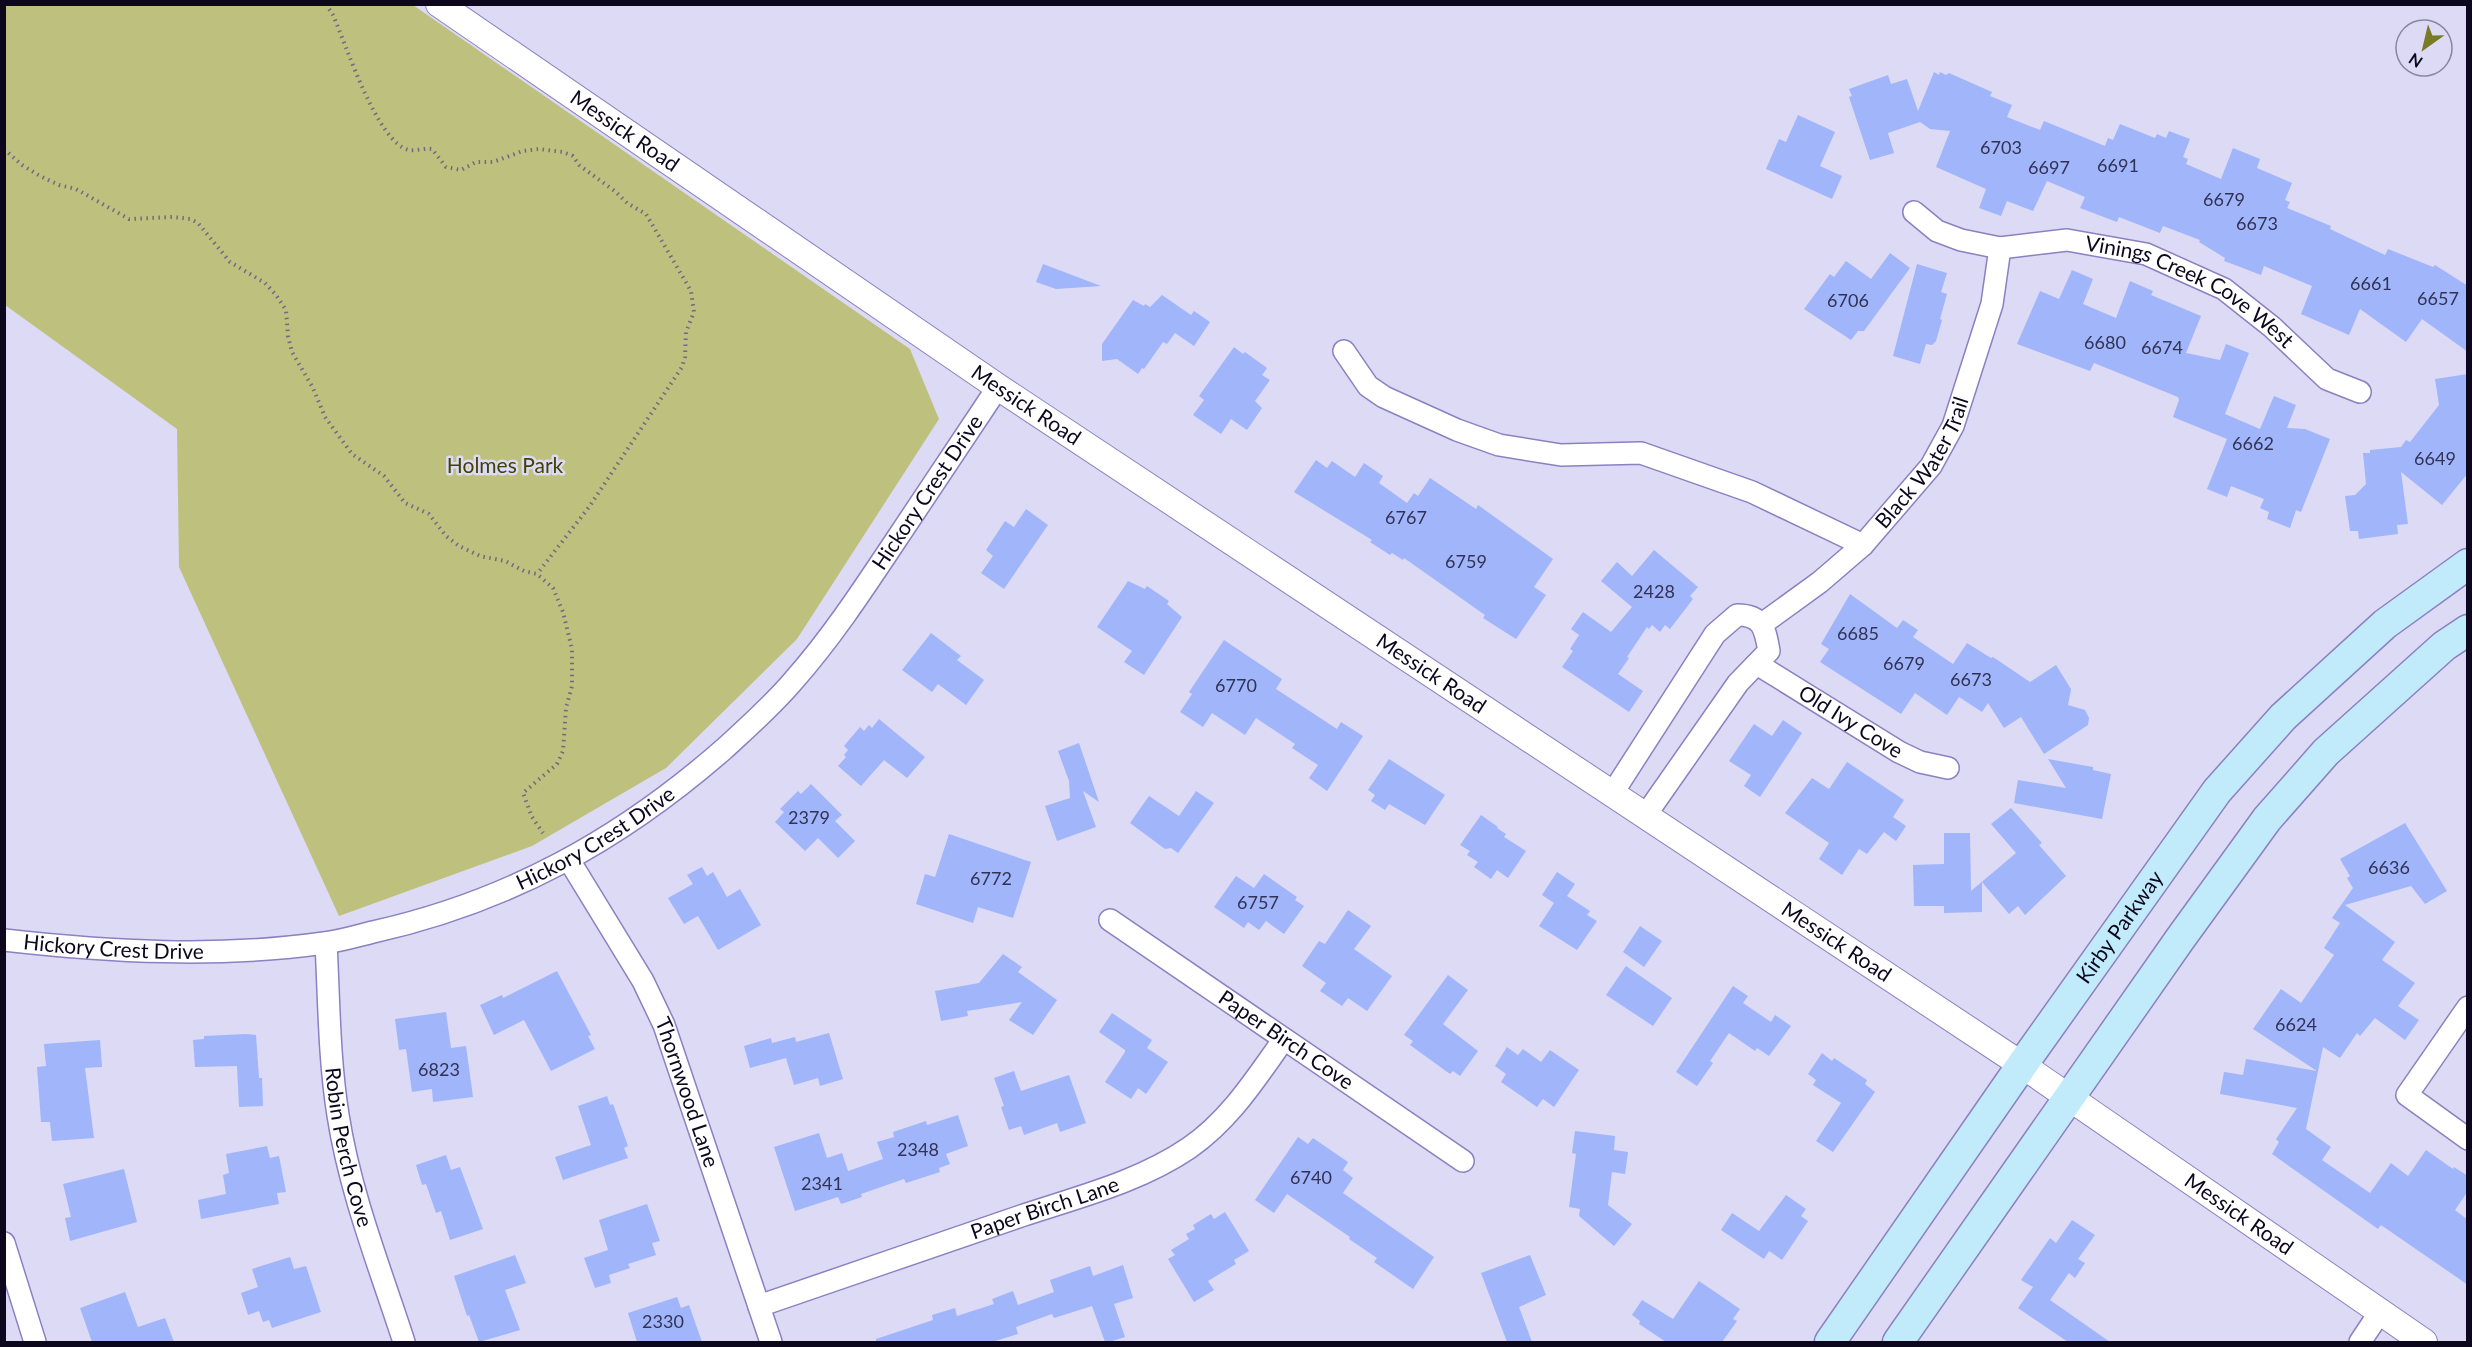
<svg xmlns="http://www.w3.org/2000/svg" width="2472" height="1347" font-family="Lato,sans-serif">
  <style>
    .green { fill: #bec17e }
    .building { fill: #a0b5fa }
    .lines { fill: none; stroke-linecap: round; stroke-linejoin: round }
    .minor-casing { stroke: #8b80c1; stroke-width: 24 }
    .tertiary-casing { stroke: #8b80c1; stroke-width: 28 }
    .secondary-casing { stroke: #8b80c1; stroke-width: 33 }
    .path { stroke: #6f6a84; stroke-width: 4; stroke-dasharray: 1.5 4.5; stroke-linecap: butt }
    .minor { stroke: #fff; stroke-width: 21 }
    .tertiary { stroke: #fff; stroke-width: 26 }
    .secondary { stroke: #c1ebfb; stroke-width: 30 }
    .labels { text-anchor: middle; stroke-width: 5; stroke-linejoin: round; paint-order: stroke }
    .number-label { font-size: 18px; fill: #323255 }
    .street-label { font-size: 21px; fill: #0d071e; stroke: #dddaf6 }
    .park-label { font-size: 21px; fill: #424303; stroke: #dddaf6 }
  </style>
  <rect width="100%" height="100%" fill="#dddaf6"/>
  <path class="green" d="M5,4L413,5L910,349L939,419L797,639L666,768L532,846L339,916L179,567L177,429L5,305Z"/>
  <path class="building" d="M1934,72L1939,75L1940,72L1946,75L1949,73L1992,92L1990,96L2012,105L2007,117L2040,130L2044,121L2105,146L2108,138L2113,140L2120,124L2155,138L2157,134L2166,138L2169,131L2190,139L2183,157L2188,159L2186,164L2221,179L2233,148L2260,159L2257,168L2292,183L2285,200L2290,202L2287,208L2331,226L2330,229L2385,255L2388,249L2433,267L2435,265L2468,286V352L2422,319L2406,342L2360,309L2349,335L2301,314L2312,286L2264,266L2261,275L2235,265L2224,261L2225,258L2199,242L2200,240L2163,226L2160,233L2119,217L2117,222L2080,208L2085,197L2047,181L2033,211L2007,201L2001,216L1979,208L1986,189L1936,167L1950,131L1930,129L1920,122L1888,133L1894,153L1870,160L1849,97L1852,96L1849,89L1888,75L1891,84L1907,79L1918,111Z
    M1798,115L1835,132L1820,166L1842,176L1832,199L1766,169L1779,139L1786,142Z
    M1890,253L1910,268L1864,331H1858L1851,340L1804,309L1830,274L1834,277L1846,261L1871,279Z
    M1043,264L1101,286L1056,289L1036,282Z
    M1917,264L1947,273L1941,292L1947,294L1940,319L1942,320L1936,341L1932,345L1926,344L1920,364L1893,356Z
    M2072,270L2093,279L2083,304L2116,318L2130,281L2153,291L2151,295L2201,316L2186,353L2220,360L2226,344L2249,353L2225,414L2260,429L2274,396L2296,405L2287,428L2305,429L2330,439L2301,512L2296,510L2290,528L2267,519L2269,512L2260,508L2264,499L2231,486L2227,497L2207,489L2227,439L2173,417L2179,400L2178,397L2094,363L2090,371L2017,344L2040,291L2059,299Z
    M1162,295L1191,315L1194,311L1210,322L1194,346L1175,333L1167,344L1163,342L1144,369L1142,368L1138,374L1117,359L1102,361V344L1133,300L1144,306L1145,304L1150,307Z
    M1234,347L1243,354L1245,352L1267,368L1262,375L1270,380L1255,401L1262,408L1247,430L1231,419L1221,434L1193,415L1204,400L1199,396Z
    M2468,374V473L2442,505L2401,472L2408,524L2397,525L2398,534L2359,539L2358,531H2350L2345,496L2355,495L2366,484L2363,453H2370V450L2401,447L2406,440L2410,442L2439,405L2435,379Z
    M1316,460L1327,468L1332,461L1355,477L1364,463L1383,476L1379,483L1407,503L1414,493L1418,496L1430,478L1476,509L1478,505L1553,559L1534,587L1546,595L1516,639L1483,618L1485,615L1404,558L1403,560L1392,553L1390,555L1370,542L1372,540L1294,492Z
    M1026,509L1048,525L1004,589L981,573L993,556L986,550L1005,521L1014,527Z
    M1654,550L1698,587L1690,596L1693,599L1670,629L1665,625L1660,632L1652,625L1649,629L1647,627L1627,657L1629,658L1618,674L1643,691L1629,712L1562,667L1573,651L1570,649L1579,635L1571,629L1583,612L1611,632L1632,607L1601,581L1617,562L1632,576Z
    M1128,581L1145,589L1147,586L1169,601L1167,604L1182,617L1144,675L1124,662L1132,651L1097,627Z
    M1850,594L1897,628L1903,620L1918,630L1913,637L1953,664L1967,643L1991,658L1993,657L2030,682L2056,665L2071,689L2068,705L2085,710L2089,718L2088,725L2044,754L2021,717L2004,728L1988,703L1982,712L1959,697L1947,715L1915,693L1901,714L1820,662L1829,649L1821,644Z
    M931,633L961,656L957,660L984,680L966,705L938,684L932,692L902,670Z
    M1224,640L1282,679L1276,689L1337,729L1341,722L1363,736L1327,791L1309,778L1318,765L1292,748L1295,744L1256,718L1245,735L1212,713L1203,727L1180,712L1192,694L1189,692Z
    M879,719L925,757L907,778L884,760L861,786L838,766L846,757L844,755L848,750L844,746L860,727L864,731L869,725L872,728Z
    M1783,720L1802,733L1760,797L1744,786L1751,775L1729,761L1754,724L1772,736Z
    M1079,743L1099,802L1083,791L1096,827L1057,841L1045,806L1070,798L1069,781L1058,751Z
    M1389,759L1445,795L1425,825L1389,804L1385,810L1371,801L1375,795L1368,790Z
    M2048,759L2093,767V770L2111,774L2102,819L2014,803L2018,780L2066,788Z
    M1847,762L1904,800L1893,817L1906,826L1896,841L1884,832L1867,854L1859,849L1842,875L1819,859L1829,843L1785,813L1812,778L1829,789Z
    M811,784L842,815L835,821L855,841L838,858L818,838L805,851L775,822L784,812L780,809L798,791L801,794Z
    M1196,791L1214,803L1178,853L1171,848L1165,849L1130,823L1149,796L1179,816Z
    M2011,808L2042,843L2039,845L2066,876L2025,915L2018,906L2009,914L1982,882V912L1944,913V906H1914L1913,865L1944,864V833H1970L1971,891L2016,853L1991,824Z
    M1481,815L1498,827L1497,828L1506,834L1504,837L1526,851L1508,878L1497,870L1491,879L1474,867L1478,862L1467,855L1470,851L1460,845Z
    M2405,823L2447,891L2425,904L2411,886L2345,905L2395,942L2382,960L2415,983L2398,1006L2419,1020L2405,1040L2375,1018L2360,1036L2357,1033L2340,1058L2323,1047L2306,1129L2331,1147L2322,1160L2370,1193L2391,1163L2408,1176L2426,1150L2453,1169L2454,1167L2468,1176V1191L2455,1210L2468,1220V1285L2381,1225L2378,1229L2272,1154L2279,1142L2276,1139L2297,1108L2220,1094L2224,1072L2243,1075L2246,1059L2317,1071L2253,1029L2281,989L2301,1003L2334,955L2324,948L2340,923L2332,918L2353,888L2347,878L2350,876L2340,859Z
    M949,834L1031,862L1013,918L978,907L973,923L916,904L925,874L935,877Z
    M702,867L707,876L713,872L727,897L740,889L761,925L718,950L698,916L684,924L668,898L693,884L687,875Z
    M1557,872L1575,884L1567,896L1590,911L1587,915L1597,921L1577,950L1539,926L1554,903L1542,895Z
    M1264,874L1297,897L1295,900L1304,906L1284,934L1266,921L1259,930L1248,922L1244,928L1214,907L1236,876L1254,888Z
    M1348,910L1371,926L1354,949L1392,976L1367,1011L1348,998L1342,1006L1320,991L1326,983L1302,966L1319,941L1325,944Z
    M1640,926L1662,941L1644,967L1623,952Z
    M1003,954L1022,967L1018,972L1057,1000L1033,1035L1009,1020L1022,1002L967,1011L968,1016L941,1021L935,991L979,983Z
    M1626,966L1672,998L1653,1026L1606,995Z
    M557,971L591,1035L588,1036L595,1049L551,1071L524,1020L494,1035L480,1005L502,995L503,998Z
    M1448,975L1468,990L1443,1024L1478,1051L1460,1076L1453,1071L1450,1074L1410,1045L1413,1041L1404,1035Z
    M1733,986L1748,996L1743,1003L1771,1022L1775,1015L1791,1026L1769,1056L1757,1048L1755,1051L1729,1033L1710,1061L1713,1063L1697,1086L1676,1072Z
    M446,1012L451,1048L466,1046L473,1097L433,1102L432,1089L412,1092L406,1049L399,1050L395,1019Z
    M1112,1013L1152,1040L1147,1048L1168,1062L1146,1094L1138,1088L1131,1099L1105,1082L1125,1052V1050L1099,1032Z
    M829,1033L843,1079L820,1086L818,1078L794,1085L786,1058L750,1068L744,1046L771,1038L772,1043L795,1037L796,1042Z
    M246,1034L256,1035L259,1078H262L263,1106L239,1107L237,1066L195,1067L193,1040L204,1039V1036Z
    M100,1040L102,1067L85,1068L94,1138L52,1141L50,1122H41L37,1067L46,1066L44,1044Z
    M1507,1047L1518,1055L1523,1049L1541,1062L1550,1050L1579,1070L1554,1107L1543,1099L1537,1107L1501,1082L1506,1074L1495,1066Z
    M1822,1053L1832,1061L1834,1058L1867,1080L1865,1084L1875,1092L1833,1152L1816,1141L1841,1103L1813,1085L1816,1080L1808,1074Z
    M1014,1071L1021,1091L1069,1075L1086,1123L1060,1132L1057,1123L1024,1135L1021,1126L1009,1130L1001,1107L1004,1106L994,1078Z
    M607,1096L610,1105L613,1104L628,1146L624,1148L628,1158L563,1180L555,1157L591,1145L578,1106Z
    M958,1115L968,1146L946,1154L950,1164L939,1168L940,1172L906,1183L904,1179L861,1194L862,1197L841,1204L838,1197L795,1211L774,1147L819,1133L827,1158L842,1153L848,1171L883,1159L877,1142L894,1137L893,1132L926,1121L927,1125Z
    M1575,1131L1615,1136L1614,1150L1628,1152L1625,1174L1612,1172L1608,1205L1632,1224L1614,1246L1579,1216L1580,1209L1569,1207L1576,1154L1572,1153Z
    M1298,1137L1308,1144L1313,1138L1348,1162L1343,1170L1353,1178L1343,1193L1434,1257L1413,1289L1374,1262L1377,1258L1349,1239L1350,1237L1287,1194L1274,1213L1255,1200Z
    M267,1146L270,1158L279,1156L286,1192L277,1193L279,1204L201,1219L198,1200L226,1194L223,1175L229,1173L226,1154Z
    M446,1155L451,1170L460,1167L483,1229L450,1240L441,1211L436,1213L426,1184L422,1185L416,1165Z
    M124,1169L137,1222L70,1241L65,1218L71,1217L63,1184Z
    M1786,1195L1806,1209L1801,1216L1808,1221L1782,1260L1769,1251L1764,1259L1721,1230L1732,1213L1759,1231Z
    M647,1204L660,1241L652,1243L656,1255L628,1264L630,1268L609,1275L611,1283L595,1288L584,1258L608,1250L599,1220Z
    M1225,1212L1249,1251L1234,1260L1236,1264L1208,1281L1214,1290L1194,1302L1168,1259L1175,1255L1171,1250L1189,1239L1186,1234L1195,1229L1193,1225L1211,1214L1214,1219Z
    M2072,1220L2095,1235L2078,1259L2085,1263L2075,1278L2069,1273L2050,1300L2110,1342H2068L2018,1308L2033,1287L2021,1280L2050,1238L2056,1243Z
    M515,1255L526,1283L505,1290L520,1330L479,1342L469,1315L467,1316L454,1276Z
    M1530,1255L1546,1295L1519,1307L1532,1342H1507L1481,1273Z
    M290,1257L294,1269L306,1266L321,1312L272,1328L269,1320L263,1322L259,1311L248,1315L241,1293L258,1287L252,1269Z
    M1123,1265L1133,1298L1114,1304L1125,1337L1109,1342H1105L1092,1306L1054,1318L1052,1314L1016,1327L1018,1334L992,1342H876V1339L933,1320L932,1315L955,1308L957,1316L994,1304L992,1299L1013,1291L1018,1305L1054,1292L1050,1280L1090,1266L1093,1276Z
    M1699,1281L1740,1309L1733,1319L1737,1321L1722,1342H1666L1639,1324L1640,1321L1632,1315L1642,1300L1673,1319Z
    M125,1292L138,1327L165,1318L174,1342H92L80,1308Z
    M677,1297L681,1308L689,1305L702,1342H637L628,1313Z"/>
  <g class="lines">
    <g class="minor-casing">
      <g id="minor">
        <path id="s1" d="M1914,212L1937,231L1961,240L2000,248L2067,240L2146,254L2224,289L2272,327L2327,379L2360,392"/>
        <path d="M1344,351L1368,386L1384,397L1457,430L1499,445L1561,455L1641,453L1752,492L1863,545"/>
        <path id="s2" d="M1762,624L1820,582L1863,545L1931,466L1953,426L1992,304L2000,248"/>
        <path id="s3" d="M1757,664L1899,752L1920,762L1948,768"/>
        <path d="M1612,794L1715,634L1737,615C1763,615 1765,629 1769,651L1738,683L1645,816"/>
        <path id="s4" d="M569,860L643,981L664,1025L771,1342"/>
        <path id="s5" d="M1110,920L1463,1161"/>
        <path id="s6" d="M4,940C110,952 219,958 324,943C341,941 357,936 373,932C508,902 620,840 724,749C748,727 773,705 794,680C832,637 864,588 896,540C930,489 964,438 998,387"/>
        <path id="s7" d="M326,943C329,1000 329,1059 338,1115C350,1193 380,1268 404,1342"/>
        <path d="M2468,1007L2407,1095L2468,1139"/>
        <path d="M4,1243L35,1342"/>
        <path id="s8" d="M759,1306C846,1276 934,1246 1021,1216C1078,1197 1139,1182 1189,1148C1230,1120 1256,1078 1284,1039"/>
        <path d="M2360,1342L2380,1312"/>
      </g>
    </g>
    <g class="tertiary-casing">
      <g id="tertiary">
        <path id="s9" d="M439,4L998,387L2022,1065L2424,1342"/>
      </g>
    </g>
    <g class="secondary-casing">
      <g id="secondary">
        <path id="s10" d="M1830,1342L2022,1065L2217,791L2283,717L2385,624L2468,564"/>
        <path d="M1898,1342L2180,939L2267,819L2326,752L2444,646L2468,630"/>
      </g>
    </g>
    <path class="path" d="M326,4L333,15C346,44 377,143 409,150C416,151 424,148 432,149L446,167L461,170L476,162H493L523,151L539,149L563,152L573,156L579,165L616,192L627,203L646,214L691,291L694,312L686,332L685,357L682,367L589,507L537,574
      M4,149L22,165L40,176L59,185L76,189L129,219L173,217L190,219L198,223L230,262L265,283L276,295L286,310L288,336L292,352L313,388L325,417L352,454L384,476L405,503L429,514L446,536L459,546L480,556L505,561L524,571L537,574L553,588L563,612L572,649V686L566,708L563,751L557,764L523,793L532,817L543,833"/>
    <use href="#minor" class="minor"/>
    <use href="#tertiary" class="tertiary"/>
    <use href="#secondary" class="secondary"/>
  </g>
  <g class="labels">
    <g class="number-label">
      <text x="2001" y="154">6703</text>
      <text x="2118" y="172">6691</text>
      <text x="2049" y="174">6697</text>
      <text x="2224" y="206">6679</text>
      <text x="2257" y="230">6673</text>
      <text x="2371" y="290">6661</text>
      <text x="2438" y="305">6657</text>
      <text x="1848" y="307">6706</text>
      <text x="2105" y="349">6680</text>
      <text x="2162" y="354">6674</text>
      <text x="2253" y="450">6662</text>
      <text x="2435" y="465">6649</text>
      <text x="1406" y="524">6767</text>
      <text x="1466" y="568">6759</text>
      <text x="1654" y="598">2428</text>
      <text x="1858" y="640">6685</text>
      <text x="1904" y="670">6679</text>
      <text x="1971" y="686">6673</text>
      <text x="1236" y="692">6770</text>
      <text x="809" y="824">2379</text>
      <text x="2389" y="874">6636</text>
      <text x="991" y="885">6772</text>
      <text x="1258" y="909">6757</text>
      <text x="2296" y="1031">6624</text>
      <text x="439" y="1076">6823</text>
      <text x="918" y="1156">2348</text>
      <text x="1311" y="1184">6740</text>
      <text x="822" y="1190">2341</text>
      <text x="663" y="1328">2330</text>
    </g>
    <g class="street-label">
      <text dy="7" stroke="none"><textPath href="#s9" startOffset="225">Messick Road</textPath></text>
      <text dy="7" stroke="none"><textPath href="#s1" startOffset="298">Vinings Creek Cove West</textPath></text>
      <text dy="7" stroke="none"><textPath href="#s9" startOffset="711">Messick Road</textPath></text>
      <text dy="7" stroke="none"><textPath href="#s2" startOffset="231">Black Water Trail</textPath></text>
      <text dy="7" stroke="none"><textPath href="#s6" startOffset="1100">Hickory Crest Drive</textPath></text>
      <text dy="7" stroke="none"><textPath href="#s9" startOffset="1197">Messick Road</textPath></text>
      <text dy="7" stroke="none"><textPath href="#s3" startOffset="110">Old Ivy Cove</textPath></text>
      <text dy="7" stroke="none"><textPath href="#s6" startOffset="614">Hickory Crest Drive</textPath></text>
      <text dy="7" stroke="none"><textPath href="#s10" startOffset="506">Kirby Parkway</textPath></text>
      <text dy="7" stroke="none"><textPath href="#s9" startOffset="1683">Messick Road</textPath></text>
      <text dy="7" stroke="none"><textPath href="#s6" startOffset="110">Hickory Crest Drive</textPath></text>
      <text dy="7" stroke="none"><textPath href="#s5" startOffset="213">Paper Birch Cove</textPath></text>
      <text dy="7" stroke="none"><textPath href="#s4" startOffset="262">Thornwood Lane</textPath></text>
      <text dy="7" stroke="none"><textPath href="#s7" startOffset="206">Robin Perch Cove</textPath></text>
      <text dy="7" stroke="none"><textPath href="#s8" startOffset="302">Paper Birch Lane</textPath></text>
      <text dy="7" stroke="none"><textPath href="#s9" startOffset="2169">Messick Road</textPath></text>
    </g>
    <g class="park-label">
      <text x="505" y="473">Holmes Park</text>
    </g>
  </g>
  <rect width="2472" height="1347" fill="none" stroke="#0d071e" stroke-width="12"/>
  <g transform="translate(2424 48) rotate(214)"><circle r="28" fill="#dddaf6" stroke="#8a86a0" stroke-width="1.5"/>
  <path d="M0-4.5L10 22L0 15L-10 22Z" fill="#797b24"/>
  <text y="-9" font-size="16" font-weight="bold" text-anchor="middle" fill="#0d071e">N</text>
  </g>
</svg>
